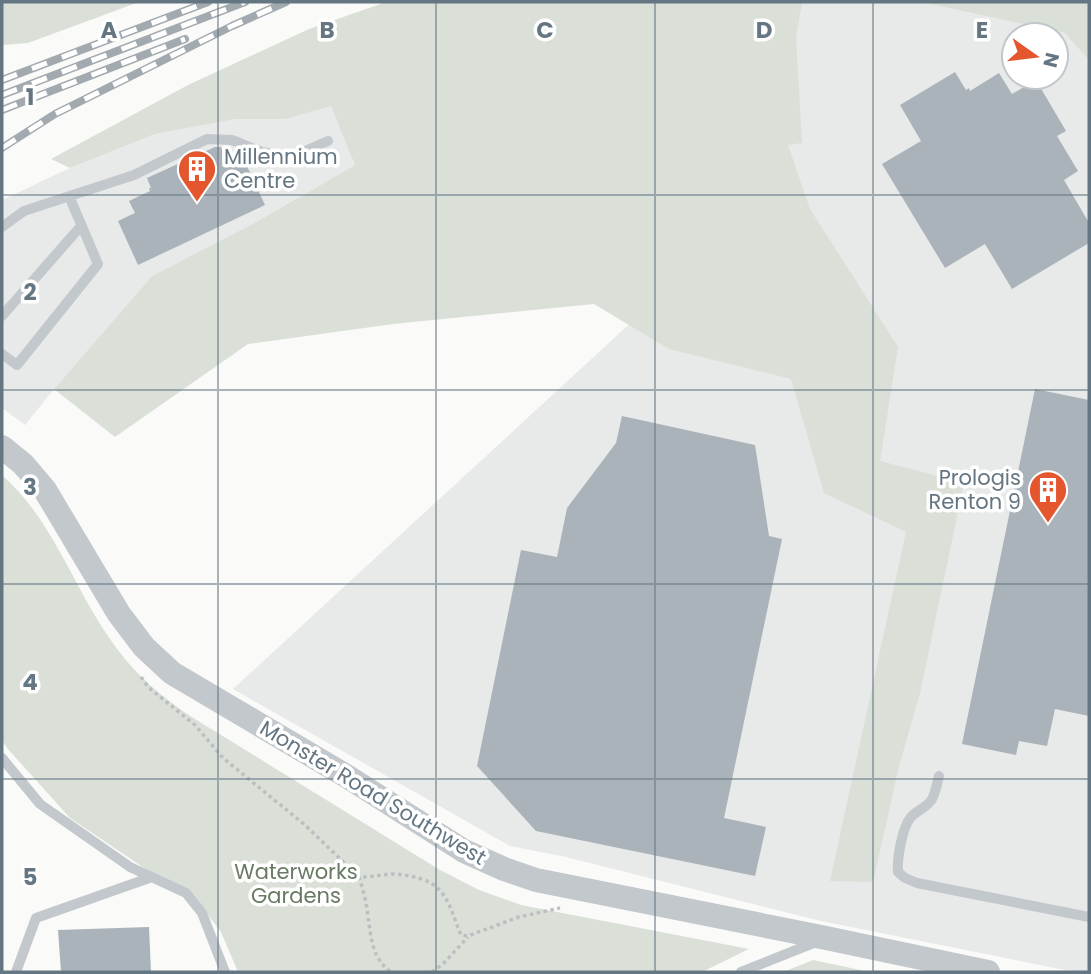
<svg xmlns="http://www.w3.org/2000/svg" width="1091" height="974" font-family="Poppins,sans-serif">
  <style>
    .built { fill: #e8e9e9; fill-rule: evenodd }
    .green { fill: #dadfd7 }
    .building { fill: #aab3b9 }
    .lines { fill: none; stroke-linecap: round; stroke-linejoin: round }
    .path { stroke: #bbbfc2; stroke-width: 3.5; stroke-dasharray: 3.5 3.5; stroke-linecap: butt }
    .service { stroke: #c3c8cc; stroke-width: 10 }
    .tertiary { stroke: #c3c8cc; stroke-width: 24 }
    .rail-casing { stroke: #a2aab0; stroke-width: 8 }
    .rail { stroke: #fff; stroke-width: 5; stroke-dasharray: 16; stroke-linecap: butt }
    .grid { fill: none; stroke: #657683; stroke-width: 2; stroke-opacity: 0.55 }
    .labels { text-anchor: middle; stroke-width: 7; stroke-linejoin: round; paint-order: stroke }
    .poi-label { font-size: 21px; fill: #657683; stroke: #fff; text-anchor: start }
    .street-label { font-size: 21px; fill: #657683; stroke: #fff }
    .park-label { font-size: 21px; fill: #687a64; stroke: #fff }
    .grid-label { font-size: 23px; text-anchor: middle; font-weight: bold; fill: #657683; stroke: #fff; stroke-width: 7; stroke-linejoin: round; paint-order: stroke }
  </style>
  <rect width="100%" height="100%" fill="#fafaf8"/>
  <path class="built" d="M767,2H921L1064,33L1089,2V972H1075L821,921L566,857L510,846L233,689L712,248ZM1014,35H1056V77H1014Z
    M332,105L355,165L258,221L152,276L54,389L25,425L2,408V200L70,168L155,134L236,119H286Z"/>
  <path class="green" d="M2,2H139L28,43L2,45Z
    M386,2H802L796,37L802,143L788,145L810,209L898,347L880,461L964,483L920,693L899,766L873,882L830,881L906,532L824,493L791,379L669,349L594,304L393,324L248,344L115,437L54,389L152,276L258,221L355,165L331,106L286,119H236L155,134L70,168L51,159L188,85L309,29Z
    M921,2H1089V60L1065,33Z
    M2,475C52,519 73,586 110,639C132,672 162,698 195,719L440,870L479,890L521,905L749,949L702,972H238L221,932L202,907L70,818L7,748L2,740Z
    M813,960L870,972H783Z"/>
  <path class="building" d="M955,72L966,90L969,88L970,91L999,73L1012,94L1036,80L1066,131L1057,136L1078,171L1064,180L1089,223V243L1012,289L985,244L945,268L882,164L921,141L900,105Z
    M215,147H221L225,156L238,150L240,151L265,205L138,265L118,221L135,213L129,201L150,191L149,188H151L147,178Z
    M1035,389L1089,400V716L1055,709L1047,746L1019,741L1016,755L962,744Z
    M622,416L755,445L769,536L782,539L724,818L766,827L755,876L536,831L477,766L521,550L557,557L567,508L616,443Z
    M149,927L151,972H61L58,930Z"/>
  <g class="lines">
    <path class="path" d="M141,677L148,687L195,725L223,758L305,825L359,877C370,877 381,875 392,874C398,874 404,875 409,876C447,882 448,904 461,935L468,936L519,917L560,908
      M359,877C362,887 366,899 367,910C371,933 370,957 391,972
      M432,972L443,964L468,937"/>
    <path class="service" d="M2,227L24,211L134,175L207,139L232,140L262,152L277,155L298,154L328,141
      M2,316L81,226
      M2,354L17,365L98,264L69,196
      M2,758L40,804L130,867L186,893L202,913L225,972
      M939,776C937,783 936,792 932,799C928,807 917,810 911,817C902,827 897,859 898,872L905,878L917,883L1089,917
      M16,972L36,918L152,877
      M741,972L816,942"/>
    <path class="tertiary" d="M2,447L23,464L45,490L119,614L144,647L172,673L348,777L464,851L504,869L536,880L826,938L988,972"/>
    <g class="rail-casing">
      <path id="rail" d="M2,80L208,2
        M2,95L245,2
        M2,110L185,39
        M2,148L55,114L232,26L286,2"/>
    </g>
    <use href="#rail" class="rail"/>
  </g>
  <path class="grid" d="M218,2V972M436,2V972M655,2V972M873,2V972M2,195H1089M2,390H1089M2,584H1089M2,779H1089"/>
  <defs>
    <g id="building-pin" transform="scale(2.0125)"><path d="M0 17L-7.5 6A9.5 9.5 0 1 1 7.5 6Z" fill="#e4572e" stroke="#fff"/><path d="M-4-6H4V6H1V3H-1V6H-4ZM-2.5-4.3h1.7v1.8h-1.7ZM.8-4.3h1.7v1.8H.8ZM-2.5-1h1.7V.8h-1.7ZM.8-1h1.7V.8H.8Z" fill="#fff"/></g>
  </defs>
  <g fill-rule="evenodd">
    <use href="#building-pin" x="197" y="169"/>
    <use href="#building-pin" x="1048" y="490"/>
  </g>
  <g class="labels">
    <g class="poi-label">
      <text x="224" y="164">Millennium<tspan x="224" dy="24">Centre</tspan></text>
      <text x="1021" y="485" text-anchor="end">Prologis<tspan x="1021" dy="24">Renton 9</tspan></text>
    </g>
    <g class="street-label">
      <text transform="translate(373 793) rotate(31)" y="7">Monster Road Southwest</text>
    </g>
    <g class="park-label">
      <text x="296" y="879">Waterworks<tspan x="296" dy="24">Gardens</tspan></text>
    </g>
  </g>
  <g class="grid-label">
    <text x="109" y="38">A</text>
    <text x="327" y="38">B</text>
    <text x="545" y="38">C</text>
    <text x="764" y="38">D</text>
    <text x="982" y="38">E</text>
    <text x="30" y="105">1</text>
    <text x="30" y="300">2</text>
    <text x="30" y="495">3</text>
    <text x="30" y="690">4</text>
    <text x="30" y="885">5</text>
  </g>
  <rect width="1091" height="974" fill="none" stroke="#657683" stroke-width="7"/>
  <g transform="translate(1035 56) rotate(104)"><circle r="33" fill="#ffffff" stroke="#c1c8cd" stroke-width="2"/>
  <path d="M0-5L12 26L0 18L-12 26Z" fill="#e4572e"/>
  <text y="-10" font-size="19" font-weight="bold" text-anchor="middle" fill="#657683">N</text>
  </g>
</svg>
